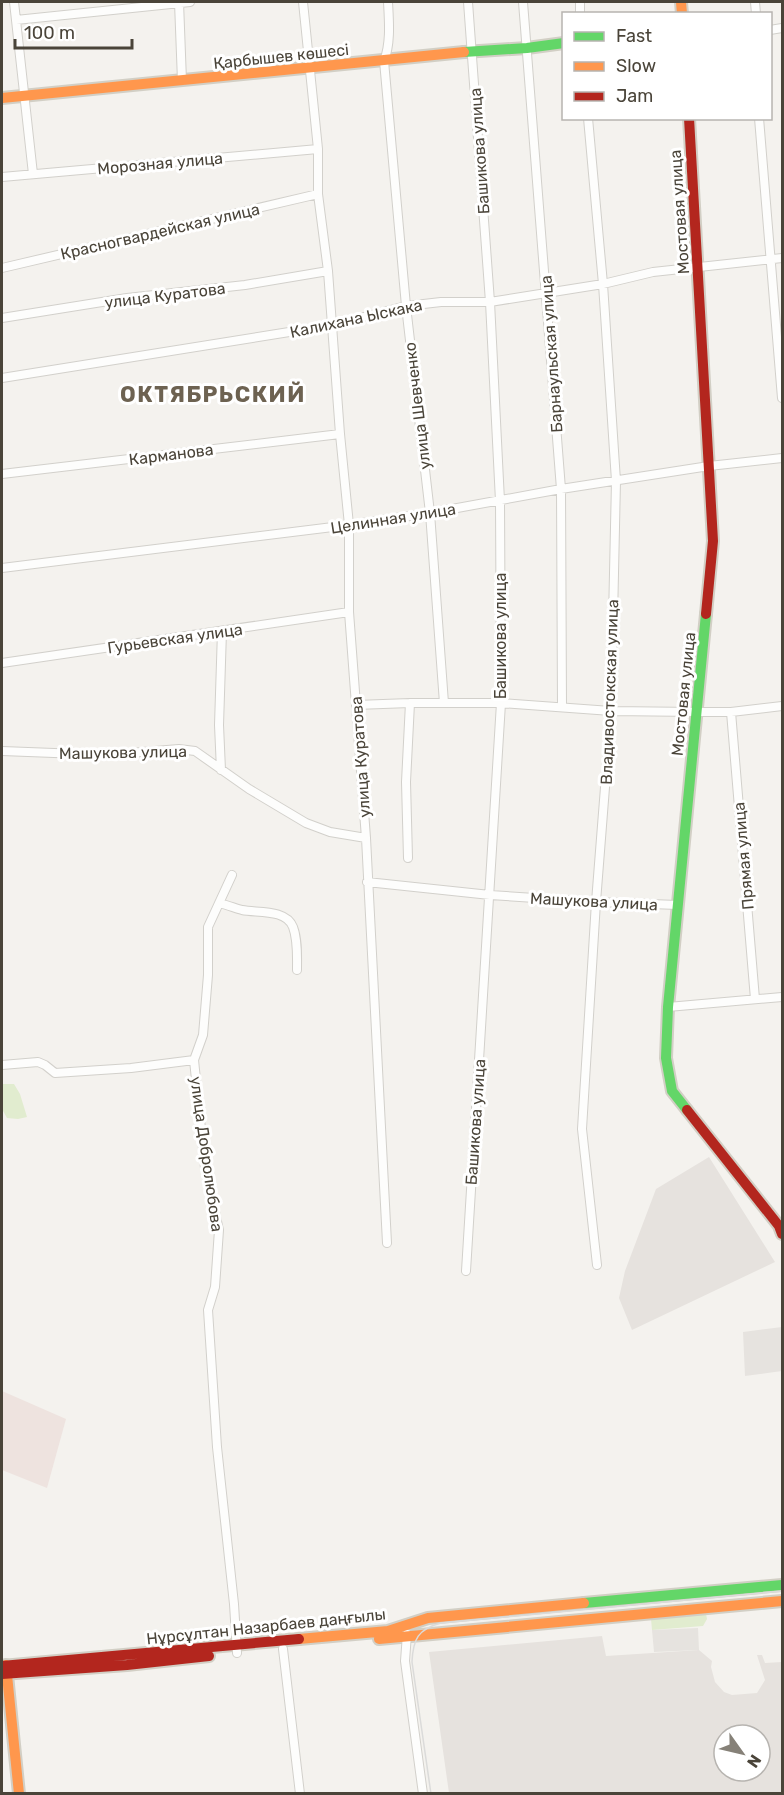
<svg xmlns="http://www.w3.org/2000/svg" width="784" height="1795" font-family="Rubik,sans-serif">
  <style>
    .industrial { fill: #e6e2de; fill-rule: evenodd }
    .medical { fill: #eee3df }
    .green { fill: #e1eccf }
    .parking { fill: #e6e3df }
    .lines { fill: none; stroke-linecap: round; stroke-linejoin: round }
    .street-casing { stroke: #d2d0cb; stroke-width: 10 }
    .fast-casing { stroke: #d2cfc5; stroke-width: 14 }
    .slow-casing { stroke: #d2cfc5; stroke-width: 14 }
    .jam-casing { stroke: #d2cfc5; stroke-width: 14 }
    .street { stroke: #fdfdfc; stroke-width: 8 }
    .fast { stroke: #63d668; stroke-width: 10 }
    .slow { stroke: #ff974d; stroke-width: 10 }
    .jam { stroke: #b3261e; stroke-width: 10 }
    .tram { stroke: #dbdbda; stroke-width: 1.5 }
    .labels { text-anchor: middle; stroke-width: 6; stroke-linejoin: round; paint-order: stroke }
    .street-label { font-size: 16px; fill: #4a4439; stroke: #fff }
    .district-label { font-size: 22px; font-weight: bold; letter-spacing: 1.5px; fill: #6d6251; stroke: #fff }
  </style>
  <rect width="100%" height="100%" fill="#f4f2ee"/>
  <path class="industrial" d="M709,1157L775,1262L632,1330L619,1298L625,1271L656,1189Z
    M602,1636L606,1656L699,1650L712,1661L711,1667L715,1682L724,1692L732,1695L757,1693L765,1680L757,1655H762L765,1663L782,1662V1793H449L429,1652ZM724,1735H760V1771H724Z"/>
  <path class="medical" d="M2,1391L66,1419L47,1488L2,1470Z"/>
  <path class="green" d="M2,1084H14L20,1094L27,1117L18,1119L7,1118L2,1109Z
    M706,1614L707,1619L703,1626L652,1630L651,1619Z"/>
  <path class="parking" d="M782,1327V1371L745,1376L743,1332Z
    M698,1628L699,1650L654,1652L652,1630Z"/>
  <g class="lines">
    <g class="street-casing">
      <path id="street" d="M14,2L33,174
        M179,2L182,81
        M303,2L318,149V194L328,271L340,434L349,525V612L366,838L387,1243
        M388,2C389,21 391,43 384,61L406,306L430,513L444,703
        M523,2L561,489L562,707
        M580,2V14
        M755,2L756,14
        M16,20L190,2
        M770,30L782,28
        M588,118L603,284L616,481L611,711L596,902L582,1129L597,1265
        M759,118L782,398
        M2,177L318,149
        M2,268L318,194
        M2,318L127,298L245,285L328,271
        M2,378L333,325L406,306L441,302H490L603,284L653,272L782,258
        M2,474L340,434
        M2,568L349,525L430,513L561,489L709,466L782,458
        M2,663L349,612
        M356,705L410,703H501L611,711L696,712H731L782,706
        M731,712L755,999
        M2,751L106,755L179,749L195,751L249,789L306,823L330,832L366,838
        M221,770L219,725L222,631
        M408,858L406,782L410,703
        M232,875L208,927V975L203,1035L194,1060L205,1168L219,1230L215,1287L208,1310L217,1447L234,1604L237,1653
        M367,882L490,895L596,902L678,905
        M219,903C227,905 235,908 242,910C258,913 286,909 293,927C298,940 297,957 297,970
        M668,1007L782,997
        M2,1065L38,1062L45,1065L55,1073L131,1068L194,1060
        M466,1271L501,703L500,501L490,302L468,2
        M407,1634L405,1661L423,1794
        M283,1649L300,1794"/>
    </g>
    <g class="fast-casing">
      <path id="fast" d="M464,52L527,48L564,43
        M687,1110L672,1091L666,1058L668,1007L706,614
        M584,1603L782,1585"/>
    </g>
    <g class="slow-casing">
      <path id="slow" d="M681,2L682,14
        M2,98L464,52
        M299,1639L388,1631L428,1618L584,1603
        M379,1639L782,1601
        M6,1665L19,1794"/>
    </g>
    <g class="jam-casing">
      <path id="jam" d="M689,118L713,541L706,614
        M687,1110L779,1226L782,1234
        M2,1666L299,1639
        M2,1674L127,1665L209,1656"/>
    </g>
    <use href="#street" class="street"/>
    <use href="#fast" class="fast"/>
    <use href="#slow" class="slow"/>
    <use href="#jam" class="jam"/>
    <path class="tram" d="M431,1794L412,1662C413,1639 418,1629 441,1623L782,1591"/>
  </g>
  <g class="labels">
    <g class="street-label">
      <text transform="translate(281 56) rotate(-6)" y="6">Қарбышев көшесі</text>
      <text transform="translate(479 151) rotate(-94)" y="6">Башикова улица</text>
      <text transform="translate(160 163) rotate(-5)" y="6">Морозная улица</text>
      <text transform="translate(679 212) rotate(-94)" y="6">Мостовая улица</text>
      <text transform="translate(160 231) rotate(-13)" y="6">Красногвардейская улица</text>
      <text transform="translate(165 295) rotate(-7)" y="6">улица Куратова</text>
      <text transform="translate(356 318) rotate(-12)" y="6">Калихана Ыскака</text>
      <text transform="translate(551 354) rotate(-94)" y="6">Барнаульская улица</text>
      <text transform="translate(417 406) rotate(-97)" y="6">улица Шевченко</text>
      <text transform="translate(171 454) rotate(-7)" y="6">Карманова</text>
      <text transform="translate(393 518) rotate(-9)" y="6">Целинная улица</text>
      <text transform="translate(500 636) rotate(-90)" y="6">Башикова улица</text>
      <text transform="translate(175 638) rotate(-8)" y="6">Гурьевская улица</text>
      <text transform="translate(609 692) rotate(-88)" y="6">Владивостокская улица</text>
      <text transform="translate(683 694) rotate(-84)" y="6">Мостовая улица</text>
      <text transform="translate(123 752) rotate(-1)" y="6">Машукова улица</text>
      <text transform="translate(360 757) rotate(-94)" y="6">улица Куратова</text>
      <text transform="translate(743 856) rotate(-95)" y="6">Прямая улица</text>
      <text transform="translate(594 901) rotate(3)" y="6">Машукова улица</text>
      <text transform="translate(475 1122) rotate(-86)" y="6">Башикова улица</text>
      <text transform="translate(207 1154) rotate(82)" y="6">улица Добролюбова</text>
      <text transform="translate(266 1626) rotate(-6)" y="6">Нұрсұлтан Назарбаев даңғылы</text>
    </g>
    <g class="district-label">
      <text x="213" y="402">ОКТЯБРЬСКИЙ</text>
    </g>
  </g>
  <rect width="784" height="1795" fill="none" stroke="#4a4439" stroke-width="6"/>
  <rect x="562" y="12" width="210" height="108" fill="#ffffff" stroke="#b7b4b0" stroke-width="1.5"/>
  <rect x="574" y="32" width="30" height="9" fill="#63d668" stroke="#b7b4b0" stroke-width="1.5"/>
  <text x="616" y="42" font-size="18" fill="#4a4439">Fast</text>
  <rect x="574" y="62" width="30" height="9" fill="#ff974d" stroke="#b7b4b0" stroke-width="1.5"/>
  <text x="616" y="72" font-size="18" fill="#4a4439">Slow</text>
  <rect x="574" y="92" width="30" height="9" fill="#b3261e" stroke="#b7b4b0" stroke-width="1.5"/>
  <text x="616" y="102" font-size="18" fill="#4a4439">Jam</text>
  <g transform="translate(742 1753) rotate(124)"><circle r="28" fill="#ffffff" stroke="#b7b4b0" stroke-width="1.5"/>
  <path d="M0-4.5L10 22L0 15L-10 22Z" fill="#868178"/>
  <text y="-9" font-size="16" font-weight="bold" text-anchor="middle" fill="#4a4439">N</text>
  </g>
  <path d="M15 39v9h117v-9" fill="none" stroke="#4a4439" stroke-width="3"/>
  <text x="24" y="39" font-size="18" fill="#4a4439" stroke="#ffffff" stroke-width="4.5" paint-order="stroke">100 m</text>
</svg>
